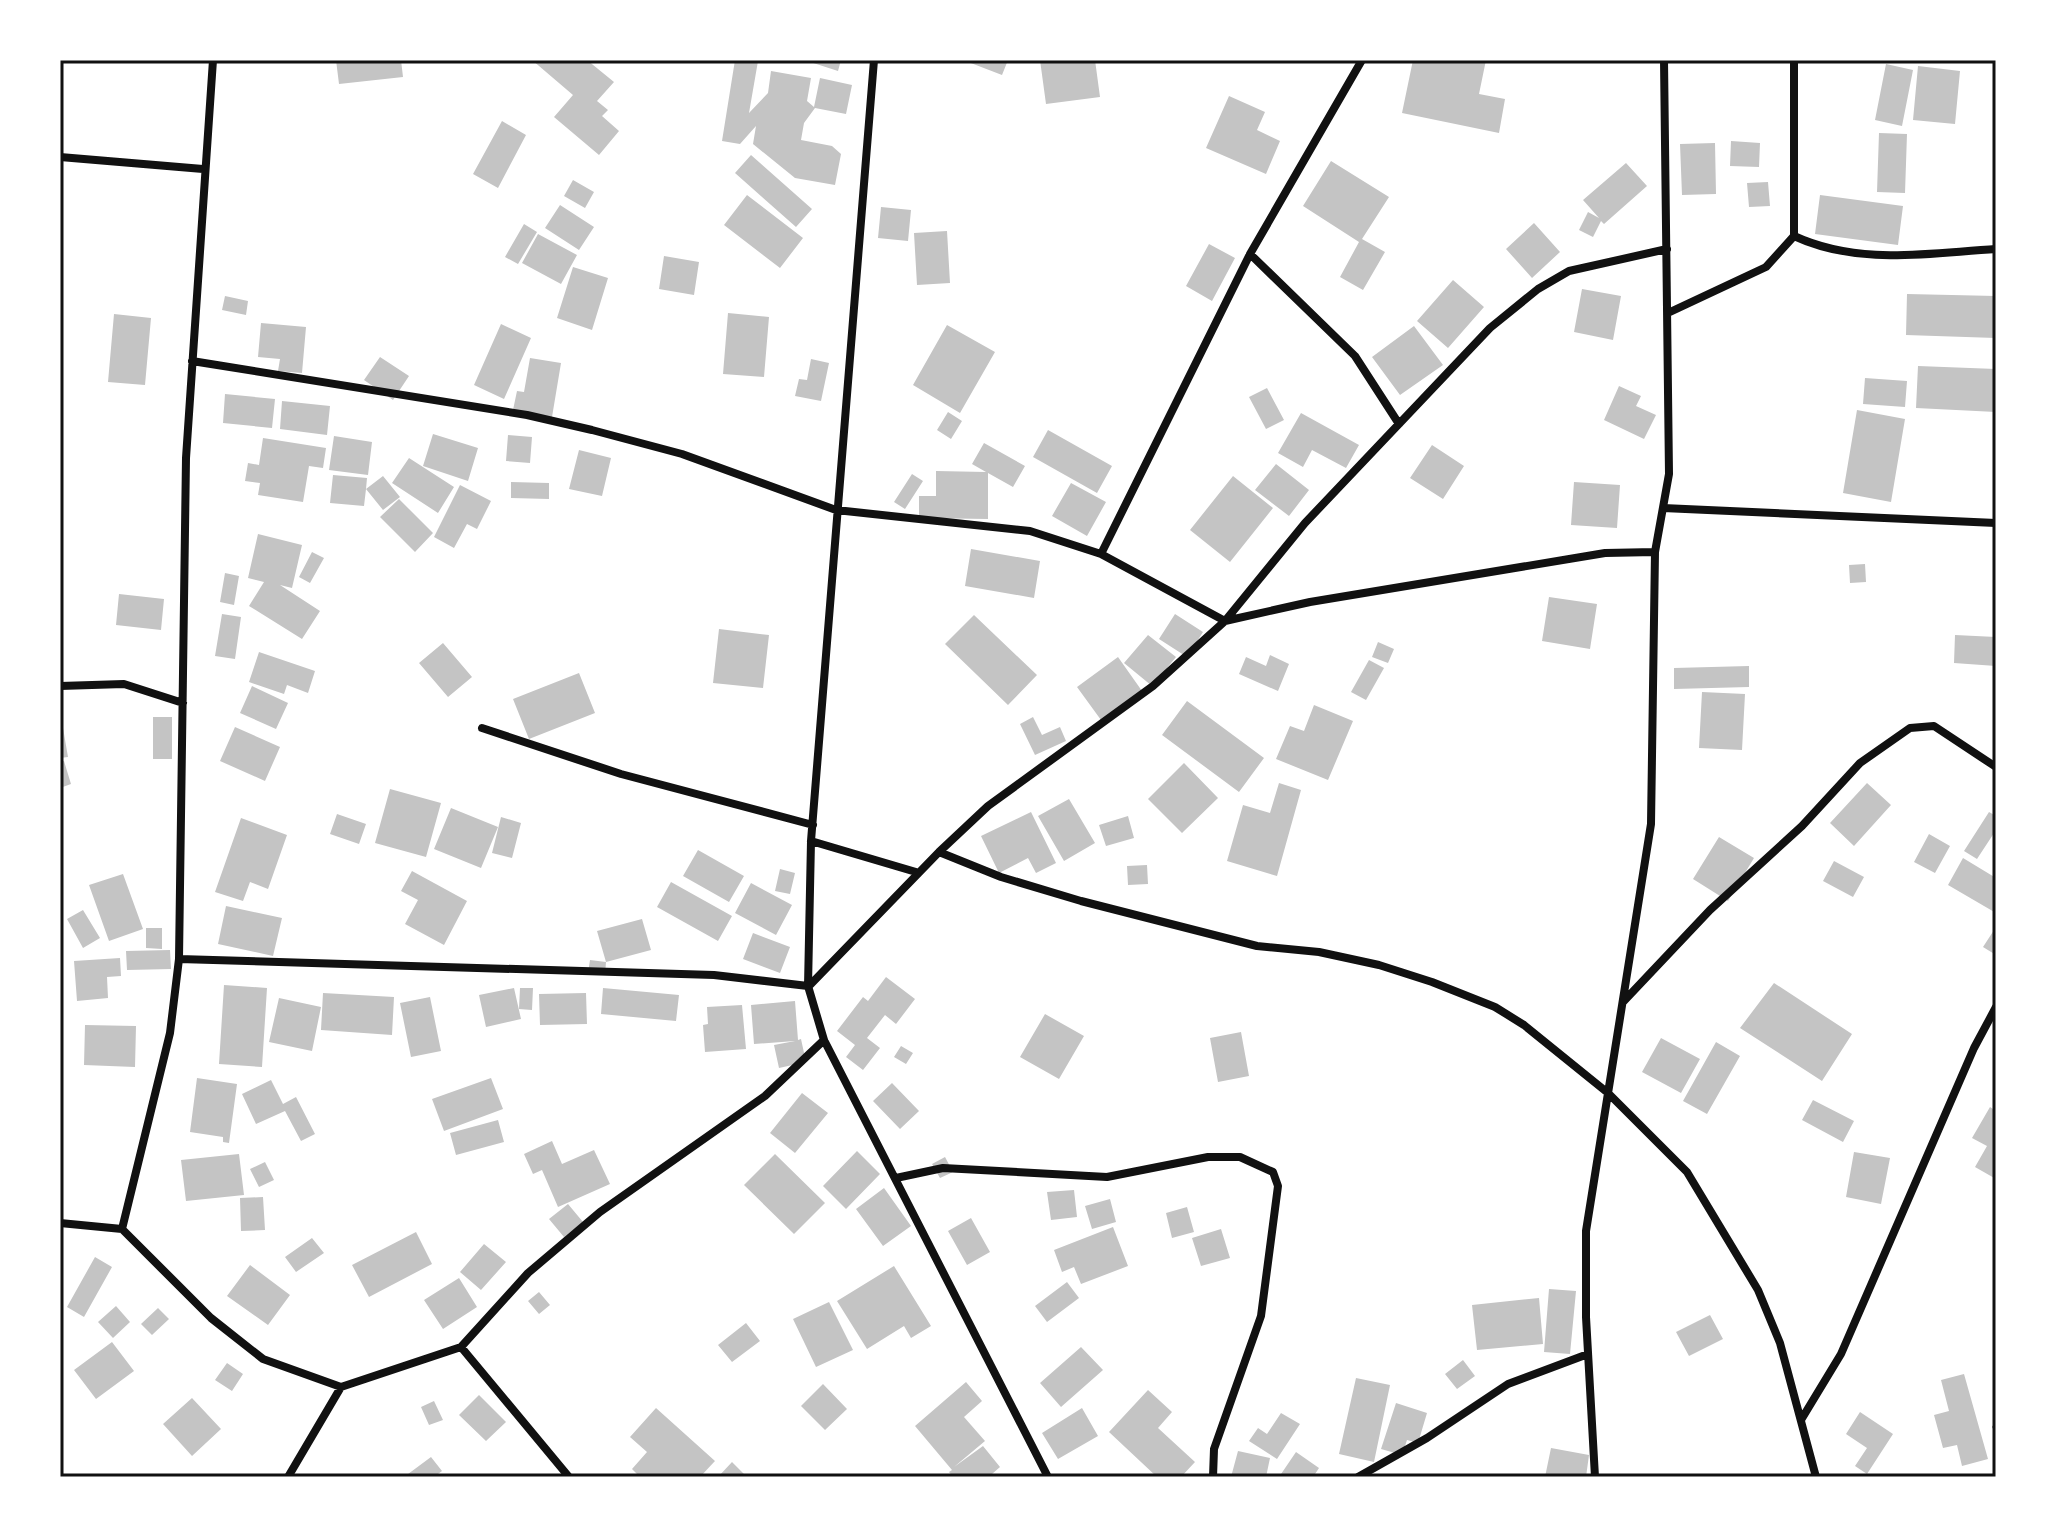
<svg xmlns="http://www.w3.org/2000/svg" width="2056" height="1537" font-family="Barlow,sans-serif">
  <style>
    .building { fill: #c4c4c4 }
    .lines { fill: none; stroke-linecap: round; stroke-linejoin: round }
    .service { stroke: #111; stroke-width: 5 }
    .minor { stroke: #111; stroke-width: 8 }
    .neatline { fill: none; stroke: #111; stroke-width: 3 }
  </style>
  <rect width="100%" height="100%" fill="#fff"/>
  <path class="building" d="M336,60H401L403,77L339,84Z
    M532,60H587L614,82L597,101L608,110L602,116L619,131L599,155L554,117L573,95Z
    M735,60L758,61L749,113L768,93L771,71L811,78L807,101L814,107L820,78L852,85L846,114L815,108L804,123L801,140L832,146L841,154L835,185L795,178L753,144L756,126L740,144L722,141Z
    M804,60H841L838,71Z
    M963,60H1008L1002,75Z
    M1040,60H1095L1100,97L1046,104Z
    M1413,60H1486L1479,94L1505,99L1499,133L1402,113Z
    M1886,64L1913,70L1902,126L1875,120Z
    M1918,66L1960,71L1955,124L1913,120Z
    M1229,96L1265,112L1257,130L1280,141L1266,174L1206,148Z
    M502,121L526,135L498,188L473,174Z
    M1879,133L1907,134L1905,193L1877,192Z
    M1731,141L1760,143L1759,167L1730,166Z
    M1715,143L1716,194L1682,195L1680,144Z
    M751,155L812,209L796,227L735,173Z
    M1331,161L1389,197L1362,239L1385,252L1363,290L1340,277L1359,242L1303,206Z
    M1626,163L1647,186L1604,224L1601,221L1593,237L1579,230L1588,212L1599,218L1583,200Z
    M573,180L594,192L585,208L564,196Z
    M1768,182L1770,206L1749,207L1747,183Z
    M747,195L803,238L780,268L724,225Z
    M1820,195L1903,206L1898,245L1815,234Z
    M560,205L594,227L579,250L545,228Z
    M881,207L911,210L908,241L878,238Z
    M1534,223L1560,252L1532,278L1506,249Z
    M524,224L537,232L518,264L505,257Z
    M947,231L950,283L917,285L914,233Z
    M538,234L577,255L561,284L522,263Z
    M1209,244L1235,258L1212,301L1186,286Z
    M664,256L699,262L694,295L659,289Z
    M573,267L608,278L592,330L557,318Z
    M1453,280L1484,307L1448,348L1417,321Z
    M1582,289L1621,296L1613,340L1574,332Z
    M1907,294L1996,296V338L1906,335Z
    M225,296L248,301L246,315L222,310Z
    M728,313L769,317L764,377L723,374Z
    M114,314L151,318L145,385L108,382Z
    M261,323L306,327L302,373L278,371L280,359L258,357Z
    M501,324L531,338L504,399L474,385Z
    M947,325L995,352L960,413L913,385Z
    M1414,326L1443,365L1400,395L1372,357Z
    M380,357L409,376L393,400L364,380Z
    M530,358L561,363L552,417L513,410L517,391L524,392Z
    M811,359L829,363L821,401L795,396L799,379L807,380Z
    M1918,366L1996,369V412L1916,408Z
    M1865,378L1907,381L1905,407L1863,404Z
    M1619,386L1641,396L1636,406L1656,415L1644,439L1604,420Z
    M1267,388L1284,420L1266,429L1249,397Z
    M225,394L275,399L272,428L223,423Z
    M282,401L330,406L327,435L280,429Z
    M1857,410L1905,419L1891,502L1843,493Z
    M948,412L962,421L951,439L937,430Z
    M1301,413L1359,445L1346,468L1312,450L1303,467L1278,453Z
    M1048,430L1112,466L1097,493L1033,457Z
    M433,434L478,448L468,481L423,466Z
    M508,435L532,437L530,463L506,461Z
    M334,436L372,442L368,475L329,470Z
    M263,438L326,448L323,468L309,466L303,502L258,495L260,483L245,481L248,463L259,465Z
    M984,443L1025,466L1013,487L988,473V519L919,518V496H936V471L986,472L972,464Z
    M1432,445L1464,466L1443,499L1410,478Z
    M579,450L611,458L602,496L569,489Z
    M409,458L454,487L438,513L392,483Z
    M1276,464L1309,490L1289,516L1255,490Z
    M912,474L923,481L905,509L894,502Z
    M333,475L367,478L366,489L383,476L400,497L383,510L366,489L364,506L330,503Z
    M1233,476L1273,508L1230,562L1190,530Z
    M511,482L549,483V499L511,498Z
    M1574,482L1620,485L1617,528L1571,525Z
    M1071,483L1106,502L1087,536L1052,516Z
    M460,485L491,501L477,529L467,524L454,548L434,537Z
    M399,499L433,533L415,552L380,517Z
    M258,534L302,545L292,588L280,585L320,611L302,639L249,606L264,582L248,578Z
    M971,549L1040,561L1034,598L965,586Z
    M312,552L324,558L310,583L299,577Z
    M1865,564L1866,582L1850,583L1849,565Z
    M225,573L239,576L234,605L220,602Z
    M119,594L164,599L161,630L116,625Z
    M1549,597L1597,604L1590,649L1542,641Z
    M222,614L241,617L235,659L215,656Z
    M1175,614L1203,632L1187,657L1159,639Z
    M974,615L1037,675L1008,705L945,644Z
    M719,629L769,635L763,688L713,683Z
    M1148,635L1176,657L1152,686L1124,663Z
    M1955,635L1996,637V666L1954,663Z
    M1378,642L1394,649L1388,663L1372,657Z
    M443,643L472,677L448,697L419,663Z
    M259,652L315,671L308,693L287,685L284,694L249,682Z
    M1270,655L1289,664L1278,691L1239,674L1246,657L1266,666Z
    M1118,657L1142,691L1101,720L1077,687Z
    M1369,660L1384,668L1366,700L1351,692Z
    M1749,666V687L1674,689V668Z
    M579,673L595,713L529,739L513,699Z
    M252,686L288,703L276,729L240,713Z
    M1702,692L1745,694L1742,750L1699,748Z
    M1187,701L1264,758L1239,792L1162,735Z
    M1314,705L1353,721L1328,780L1276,759L1290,726L1304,731Z
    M153,717H172V759H153Z
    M1033,717L1042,735L1060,727L1066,741L1035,755L1020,724Z
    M235,727L280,747L265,781L220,761Z
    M63,728L68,757L60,758V729Z
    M64,761L71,784L60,788V762Z
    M1184,763L1218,798L1182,833L1148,799Z
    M1279,783L1301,790L1277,876L1227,861L1243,805L1270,813Z
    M1867,783L1891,805L1854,846L1830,823Z
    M390,789L441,803L426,857L375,843Z
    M1069,799L1095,843L1064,861L1038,816Z
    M451,808L498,827L481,868L434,849Z
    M1031,812L1056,863L1036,873L1028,858L999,873L981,836Z
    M1989,812L1996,816V830L1977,859L1964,851Z
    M337,814L366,824L359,844L330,834Z
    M1128,816L1134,838L1106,846L1099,825Z
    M501,817L521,823L512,858L492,853Z
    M241,818L287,835L268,889L250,882L243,901L215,892Z
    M1929,834L1950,846L1935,873L1914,862Z
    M1719,837L1754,858L1728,901L1693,879Z
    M698,850L744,876L729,902L683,876Z
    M1963,858L1996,878V913L1948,885Z
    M1834,861L1864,877L1853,897L1823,881Z
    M1147,865L1148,884L1128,885L1127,866Z
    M780,869L795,873L790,894L775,891Z
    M412,871L467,901L444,945L405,924L418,900L401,891Z
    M123,874L143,929L109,941L89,885Z
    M671,882L732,916L718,941L657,907Z
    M751,883L792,905L776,935L735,913Z
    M226,906L282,918L273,956L218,944Z
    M83,910L100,938L83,948L67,919Z
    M642,919L651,950L606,962L605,975L588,973L590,960L606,962L597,931Z
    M1996,927V955L1983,947Z
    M146,928H162V949L146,948Z
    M753,933L790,947L780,973L743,959Z
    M170,950L171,969L127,970L126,951Z
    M120,958L121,976L107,977L108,998L77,1001L74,961Z
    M886,977L915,999L896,1024L885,1015L867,1038L880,1048L863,1070L846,1057L855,1045L837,1031L863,997L868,1001Z
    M1774,983L1852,1034L1822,1081L1740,1028Z
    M224,985L267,988L262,1067L219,1064Z
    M514,988L521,1019L486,1027L479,995Z
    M520,988H533L532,1010L519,1009Z
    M603,988L679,995L676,1021L601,1014Z
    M323,993L394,997L392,1035L321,1030Z
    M586,993L587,1024L540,1025L539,994Z
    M430,997L441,1051L411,1057L400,1003Z
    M279,998L321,1007L312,1051L269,1042Z
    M795,1001L798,1040L801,1039L806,1062L779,1068L774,1045L795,1041L754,1044L751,1005Z
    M742,1005L746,1049L705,1052L703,1025L708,1024L707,1007Z
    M1045,1014L1084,1036L1059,1079L1020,1057Z
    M85,1025L136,1026L135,1067L84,1065Z
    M1241,1032L1249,1076L1218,1082L1210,1038Z
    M1661,1038L1700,1059L1681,1093L1642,1072Z
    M1716,1042L1740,1056L1707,1114L1683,1101Z
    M901,1046L913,1053L906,1064L894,1057Z
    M197,1078L237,1084L229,1143L223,1142V1137L190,1132Z
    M491,1078L503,1109L444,1131L432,1099Z
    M271,1080L283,1104L296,1097L315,1134L301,1141L285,1111L256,1124L242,1094Z
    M892,1083L919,1111L900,1129L873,1101Z
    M802,1093L828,1113L795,1153L770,1133Z
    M1813,1100L1854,1121L1843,1142L1802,1120Z
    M1990,1107L1996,1111V1179L1975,1167L1987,1146L1972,1138Z
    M498,1120L504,1142L456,1155L450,1133Z
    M552,1141L562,1164L594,1150L610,1184L558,1207L542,1170L533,1174L524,1154Z
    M857,1151L880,1174L846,1209L823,1186Z
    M1854,1152L1890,1158L1881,1204L1846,1197Z
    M239,1154L244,1195L186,1201L181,1160Z
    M775,1154L825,1203L794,1234L744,1185Z
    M945,1157L953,1172L940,1178L932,1164Z
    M265,1162L274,1180L259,1187L250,1169Z
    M884,1188L911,1226L883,1246L856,1209Z
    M1074,1190L1077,1217L1051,1220L1047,1192Z
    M263,1197L265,1230L241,1231L240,1198Z
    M1110,1199L1116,1222L1092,1229L1085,1206Z
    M568,1204L583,1222L564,1237L549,1219Z
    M1187,1207L1194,1232L1172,1238L1166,1213Z
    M971,1218L990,1252L967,1265L948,1231Z
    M1113,1227L1128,1266L1081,1284L1074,1267L1062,1272L1054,1250Z
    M1221,1229L1230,1258L1201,1266L1192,1238Z
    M416,1232L432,1264L369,1297L352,1265Z
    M312,1238L324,1253L296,1272L285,1257Z
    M484,1244L506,1262L481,1290L460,1272Z
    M95,1257L112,1267L84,1317L67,1307Z
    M250,1265L290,1295L268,1325L227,1296Z
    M894,1266L931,1326L911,1338L904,1326L867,1349L837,1301Z
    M459,1278L477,1307L443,1329L424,1300Z
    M1067,1282L1079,1298L1047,1322L1035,1306Z
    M1549,1289L1576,1291L1570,1354L1544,1352Z
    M539,1292L550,1305L539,1314L528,1301Z
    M1539,1298L1543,1344L1477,1350L1472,1305Z
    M829,1302L853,1350L816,1367L793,1319Z
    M116,1306L130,1322L113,1338L98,1322Z
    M158,1308L169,1319L152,1335L141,1324Z
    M1710,1315L1723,1339L1689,1356L1676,1332Z
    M746,1323L760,1341L732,1362L718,1345Z
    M112,1342L134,1371L96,1399L74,1370Z
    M1081,1347L1103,1370L1061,1407L1040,1383Z
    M1463,1360L1475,1376L1457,1389L1445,1374Z
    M227,1363L243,1374L232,1391L215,1380Z
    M1964,1374L1988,1459L1962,1466L1957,1445L1943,1448L1934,1415L1949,1411L1941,1380Z
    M1356,1378L1390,1385L1374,1462L1339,1454Z
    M966,1382L982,1401L964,1417L985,1441L954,1467L983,1446L1000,1467L992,1474L995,1477H953L949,1472L952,1470L915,1426Z
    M823,1384L847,1409L825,1430L801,1406Z
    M1148,1390L1172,1412L1158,1428L1195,1462L1181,1477H1157L1109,1432Z
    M479,1395L506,1422L486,1441L459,1415Z
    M192,1398L221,1429L192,1456L163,1424Z
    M434,1401L443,1420L429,1425L421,1407Z
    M1396,1403L1427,1413L1418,1443L1407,1440L1402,1455L1381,1449Z
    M656,1408L715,1461L700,1477H640L632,1469L647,1452L630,1437Z
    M1082,1408L1098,1436L1058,1459L1042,1433Z
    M1860,1412L1893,1434L1867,1474L1855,1466L1867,1448L1846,1434Z
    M1281,1413L1300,1424L1277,1459L1249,1441L1258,1428L1267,1434Z
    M1551,1448L1589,1455L1586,1477H1545Z
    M1238,1451L1270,1458L1266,1477H1231Z
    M1296,1452L1319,1468L1313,1477H1279Z
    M431,1457L442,1471L434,1477H404Z
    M732,1462L747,1477H718Z"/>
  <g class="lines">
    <path class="service" d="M1995,1427H1996"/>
    <path class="minor" d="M874,60L811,841L808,986L824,1040L1048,1477
      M60,157L203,169
      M1794,236C1859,266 1927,253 1996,249
      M1250,254L1355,356L1399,424
      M1670,312L1766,267L1794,236V60
      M192,361L527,415L592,430L682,454L836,510L1030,531L1101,554L1225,621L1310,602L1605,553L1655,552
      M1663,508L1996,523
      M1101,554L1250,254L1362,60
      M60,686L124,684L183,703
      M482,728L621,774L813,825
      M811,841L916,872
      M939,852L988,806L1153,686L1225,621L1305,523L1490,328L1538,289L1569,271L1667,249
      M179,959L714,975L808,986
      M809,986L939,852L1001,877L1081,901L1257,946L1319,952L1379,965L1432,982L1495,1007L1524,1025L1608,1093L1687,1172L1758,1290L1780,1343L1816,1477
      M1623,1002L1710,910L1802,826L1860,763L1910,728L1934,726L1996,767
      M896,1178L943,1168L1107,1177L1208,1157H1240L1273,1172L1278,1186L1261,1316L1214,1449L1213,1477
      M60,1223L122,1229L211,1318L263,1359L341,1387L461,1347L528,1273L600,1212L765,1096L824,1040
      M122,1229L170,1033L179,959L186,458L213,60
      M461,1347L569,1477
      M1801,1420L1841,1354L1974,1048L1996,1007
      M288,1477L341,1387
      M1358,1477L1427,1438L1508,1384L1588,1354
      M1595,1477L1586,1317V1231L1651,824L1655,552L1669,474L1664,60"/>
  </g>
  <rect width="2056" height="1537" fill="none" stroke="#ffffff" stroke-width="124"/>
  <rect x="62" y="62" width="1932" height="1413" class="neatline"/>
</svg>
